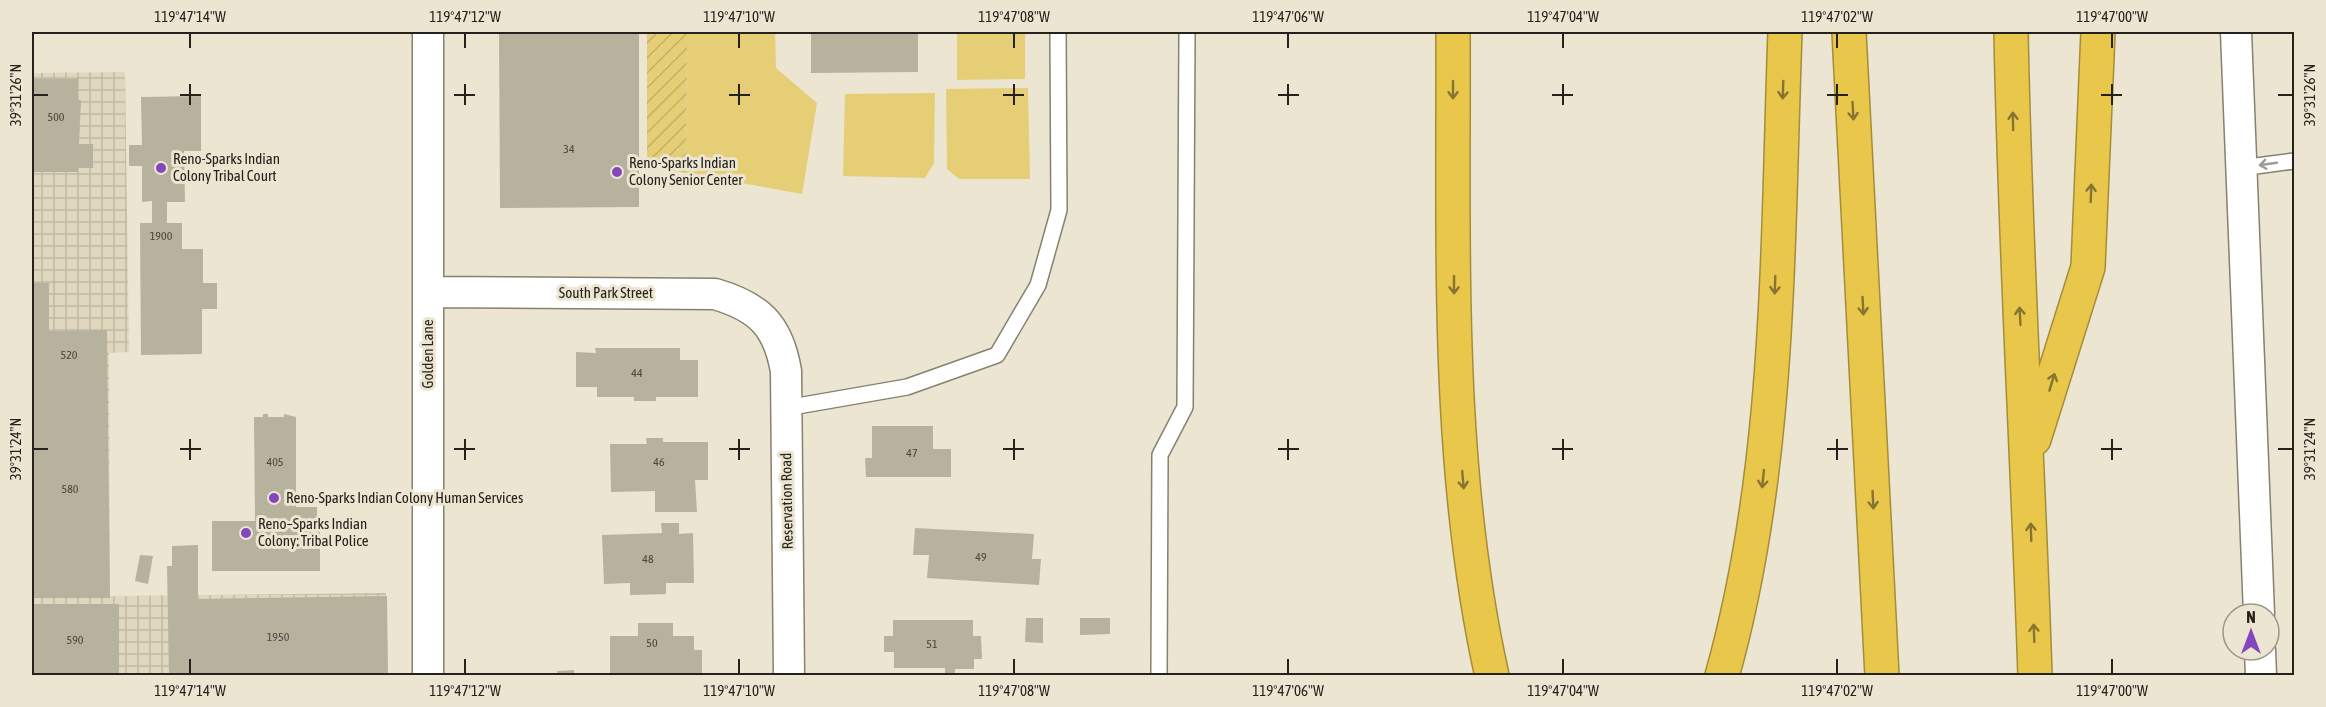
<svg xmlns="http://www.w3.org/2000/svg" width="2326" height="707" font-family="'Asap Condensed',sans-serif">
  <style>
    .industrial { fill: url(#industrial-grid) }
    .green { fill: #e6ce77 }
    .garden { fill: url(#garden-furrows) }
    .building { fill: #b7b29e }
    .lines { fill: none; stroke-linecap: round; stroke-linejoin: round }
    .lane-casing { stroke: #87816f; stroke-width: 18 }
    .street-casing { stroke: #87816f; stroke-width: 33 }
    .highway-casing { stroke: #a48d3a; stroke-width: 36 }
    .lane { stroke: #fff; stroke-width: 15 }
    .street { stroke: #fff; stroke-width: 30 }
    .highway { stroke: #e9c74a; stroke-width: 33 }
    .oneway { stroke: #877432 }
    .oneway2 { stroke: #9d9c98 }
    .ticks { fill: none; stroke: #25221b; stroke-width: 2 }
    .poi-dot { fill: #8247bd; stroke: #ebe5d1; stroke-width: 2 }
    .labels { text-anchor: middle; stroke-width: 6; stroke-linejoin: round; paint-order: stroke }
    .number-label { font-size: 12px; fill: #4a463c }
    .poi-label { font-size: 15px; fill: #25221b; stroke: #ebe5d1; text-anchor: start }
    .street-label { font-size: 15px; fill: #25221b; stroke: #ebe5d1 }
    .neatline { fill: none; stroke: #25221b; stroke-width: 2 }
    .ticks-label { font-size: 15px; text-anchor: middle; fill: #25221b }
  </style>
  <defs>
    <pattern id="industrial-grid" width="8" height="8" patternUnits="userSpaceOnUse" patternTransform="scale(1.5)"><rect width="8" height="8" fill="#e0d8be"/><path d="M0 4h8M4 0v8" fill="none" stroke="#c0b9a3"/></pattern>
    <pattern id="garden-furrows" width="10" height="10" patternUnits="userSpaceOnUse" patternTransform="scale(1.5)"><rect width="10" height="10" fill="#e6ce77"/><path d="M-1 1l2-2M0 10L10 0M9 11l2-2" fill="none" stroke="#c5b166"/></pattern>
  </defs>
  <rect width="100%" height="100%" fill="#ebe5d1"/>
  <path class="industrial" d="M125,72L129,352L109,353L110,596L386,593L387,675H32V73Z"/>
  <path class="green" d="M687,32H775L776,68L817,103L802,194L686,173Z
    M957,32H1025V79L957,80Z
    M1028,88L1030,179H959L947,169L946,89Z
    M935,93L934,163L925,178L843,176L845,94Z"/>
  <path class="garden" d="M647,32H687L686,173L647,166Z"/>
  <path class="building" d="M499,32H639V207L500,208Z
    M811,32H918V72L811,73Z
    M32,79H78V100H81L79,144H93V168H78V172H32Z
    M201,96V151H184L185,202H167V223H182V249H203V283H217V309H202V354L141,355L140,223H152V201L142,202V166H129V145H142L141,97Z
    M32,283H49V331L107,330L110,598H32Z
    M595,348H680V360H698V397H656V401H634V397H597V387H576V352L596,353Z
    M263,414H268V417H284V414L296,417V507H317V522H320V571H212V521H255L254,417H263Z
    M872,426H933V449H951V477H866L865,458H872Z
    M646,438H663V442H708V480H695L697,512H655V491L611,492L610,444H647Z
    M661,523H679V534L693,533L694,583H666V594L630,595V583L604,584L602,535L662,533Z
    M915,528L1034,534L1032,559H1041L1039,585L927,578L929,555H913Z
    M198,545V599L387,596L388,676H169L167,566H172V546Z
    M140,555L153,556L148,584L135,581Z
    M32,604H119V676H32Z
    M1026,618H1043V643L1025,642Z
    M1080,618H1110V634L1080,635Z
    M893,620H973V636H981L982,659H974V669H955V675H945V668H894V652H884V636H893Z
    M638,623H673V636H694V650H702V676H610V636H638Z
    M574,670V676H557V671Z"/>
  <g class="lines">
    <g class="lane-casing">
      <path id="lane" d="M2241,168L2294,161
        M786,408L907,387L997,355L1038,285L1059,210L1058,32
        M1159,676L1160,455L1185,407L1187,32"/>
    </g>
    <g class="street-casing">
      <path id="street" d="M428,32V676
        M2236,32L2259,614
        M428,292L715,294C759,307 778,325 786,371L789,676
        M2260,650L2261,676"/>
    </g>
    <g class="highway-casing">
      <path id="highway" d="M1453,32C1454,246 1445,465 1492,676
        M1849,32L1882,676
        M2011,32C2015,246 2028,461 2035,676
        M2034,439L2088,267L2098,32
        M1722,676C1781,466 1777,247 1785,32"/>
    </g>
    <use href="#lane" class="lane"/>
    <use href="#street" class="street"/>
    <use href="#highway" class="highway"/>
  </g>
  <defs><path id="oneway-shaft" d="M-6 0H5M1.5-3L5.5 0L1.5 3" fill="none" stroke-width="1.6" stroke-linecap="round" stroke-linejoin="round" transform="scale(1.5)"/></defs>
  <g class="oneway">
    <use href="#oneway-shaft" transform="translate(1453 90) rotate(90)"/>
    <use href="#oneway-shaft" transform="translate(1783 90) rotate(92)"/>
    <use href="#oneway-shaft" transform="translate(1853 111) rotate(87)"/>
    <use href="#oneway-shaft" transform="translate(2013 121) rotate(-91)"/>
    <use href="#oneway-shaft" transform="translate(2091 193) rotate(-88)"/>
    <use href="#oneway-shaft" transform="translate(1454 285) rotate(90)"/>
    <use href="#oneway-shaft" transform="translate(1775 285) rotate(92)"/>
    <use href="#oneway-shaft" transform="translate(1863 306) rotate(87)"/>
    <use href="#oneway-shaft" transform="translate(2020 316) rotate(-93)"/>
    <use href="#oneway-shaft" transform="translate(2052 382) rotate(-73)"/>
    <use href="#oneway-shaft" transform="translate(1763 479) rotate(96)"/>
    <use href="#oneway-shaft" transform="translate(1463 480) rotate(85)"/>
    <use href="#oneway-shaft" transform="translate(1873 500) rotate(87)"/>
    <use href="#oneway-shaft" transform="translate(2031 532) rotate(-92)"/>
    <use href="#oneway-shaft" transform="translate(2034 633) rotate(-92)"/>
  </g>
  <use class="oneway2" href="#oneway-shaft" transform="translate(2268 164) rotate(172)"/>
  <path class="ticks" d="M190,33V48M465,33V48M739,33V48M1014,33V48M1288,33V48M1563,33V48M1837,33V48M2112,33V48M190,84V105M465,84V105M739,84V105M1014,84V105M1288,84V105M1563,84V105M1837,84V105M2112,84V105M33,95H48M180,95H201M454,95H475M729,95H750M1003,95H1024M1278,95H1299M1552,95H1573M1827,95H1848M2101,95H2122M2278,95H2293M190,439V460M465,439V460M739,439V460M1014,439V460M1288,439V460M1563,439V460M1837,439V460M2112,439V460M33,449H48M180,449H201M454,449H475M729,449H750M1003,449H1024M1278,449H1299M1552,449H1573M1827,449H1848M2101,449H2122M2278,449H2293M190,659V674M465,659V674M739,659V674M1014,659V674M1288,659V674M1563,659V674M1837,659V674M2112,659V674"/>
  <g class="poi-dot">
    <circle cx="161" cy="168" r="6"/>
    <circle cx="617" cy="172" r="6"/>
    <circle cx="274" cy="498" r="6"/>
    <circle cx="246" cy="533" r="6"/>
  </g>
  <g class="labels">
    <g class="number-label">
      <text x="56" y="121">500</text>
      <text x="569" y="153">34</text>
      <text x="161" y="240">1900</text>
      <text x="69" y="359">520</text>
      <text x="637" y="377">44</text>
      <text x="912" y="457">47</text>
      <text x="275" y="466">405</text>
      <text x="659" y="466">46</text>
      <text x="70" y="493">580</text>
      <text x="981" y="561">49</text>
      <text x="648" y="563">48</text>
      <text x="278" y="641">1950</text>
      <text x="75" y="644">590</text>
      <text x="652" y="647">50</text>
      <text x="932" y="648">51</text>
    </g>
    <g class="poi-label">
      <text x="173" y="164">Reno-Sparks Indian<tspan x="173" dy="17">Colony Tribal Court</tspan></text>
      <text x="629" y="168">Reno-Sparks Indian<tspan x="629" dy="17">Colony Senior Center</tspan></text>
      <text x="286" y="503">Reno-Sparks Indian Colony Human Services</text>
      <text x="258" y="529">Reno–Sparks Indian<tspan x="258" dy="17">Colony: Tribal Police</tspan></text>
    </g>
    <g class="street-label">
      <text x="606" y="298">South Park Street</text>
      <text transform="translate(428 354) rotate(-90)" y="5">Golden Lane</text>
      <text transform="translate(787 501) rotate(-91)" y="5">Reservation Road</text>
    </g>
  </g>
  <rect width="2326" height="707" fill="none" stroke="#ebe5d1" stroke-width="66"/>
  <g transform="translate(2251 632)"><circle r="28" fill="#ebe5d1" stroke="#9c9788" stroke-width="1.5"/>
  <path d="M0-4.5L10 22L0 15L-10 22Z" fill="#8247bd"/>
  <text y="-9" font-size="16" font-weight="bold" text-anchor="middle" fill="#25221b">N</text>
  </g>
  <rect x="33" y="33" width="2260" height="641" class="neatline"/>
  <g class="ticks-label">
    <text x="190" y="22">119°47'14"W</text>
    <text x="465" y="22">119°47'12"W</text>
    <text x="739" y="22">119°47'10"W</text>
    <text x="1014" y="22">119°47'08"W</text>
    <text x="1288" y="22">119°47'06"W</text>
    <text x="1563" y="22">119°47'04"W</text>
    <text x="1837" y="22">119°47'02"W</text>
    <text x="2112" y="22">119°47'00"W</text>
    <text transform="translate(16 95) rotate(-90)" y="5">39°31'26"N</text>
    <text transform="translate(2310 95) rotate(-90)" y="5">39°31'26"N</text>
    <text transform="translate(16 449) rotate(-90)" y="5">39°31'24"N</text>
    <text transform="translate(2310 449) rotate(-90)" y="5">39°31'24"N</text>
    <text x="190" y="696">119°47'14"W</text>
    <text x="465" y="696">119°47'12"W</text>
    <text x="739" y="696">119°47'10"W</text>
    <text x="1014" y="696">119°47'08"W</text>
    <text x="1288" y="696">119°47'06"W</text>
    <text x="1563" y="696">119°47'04"W</text>
    <text x="1837" y="696">119°47'02"W</text>
    <text x="2112" y="696">119°47'00"W</text>
  </g>
</svg>
